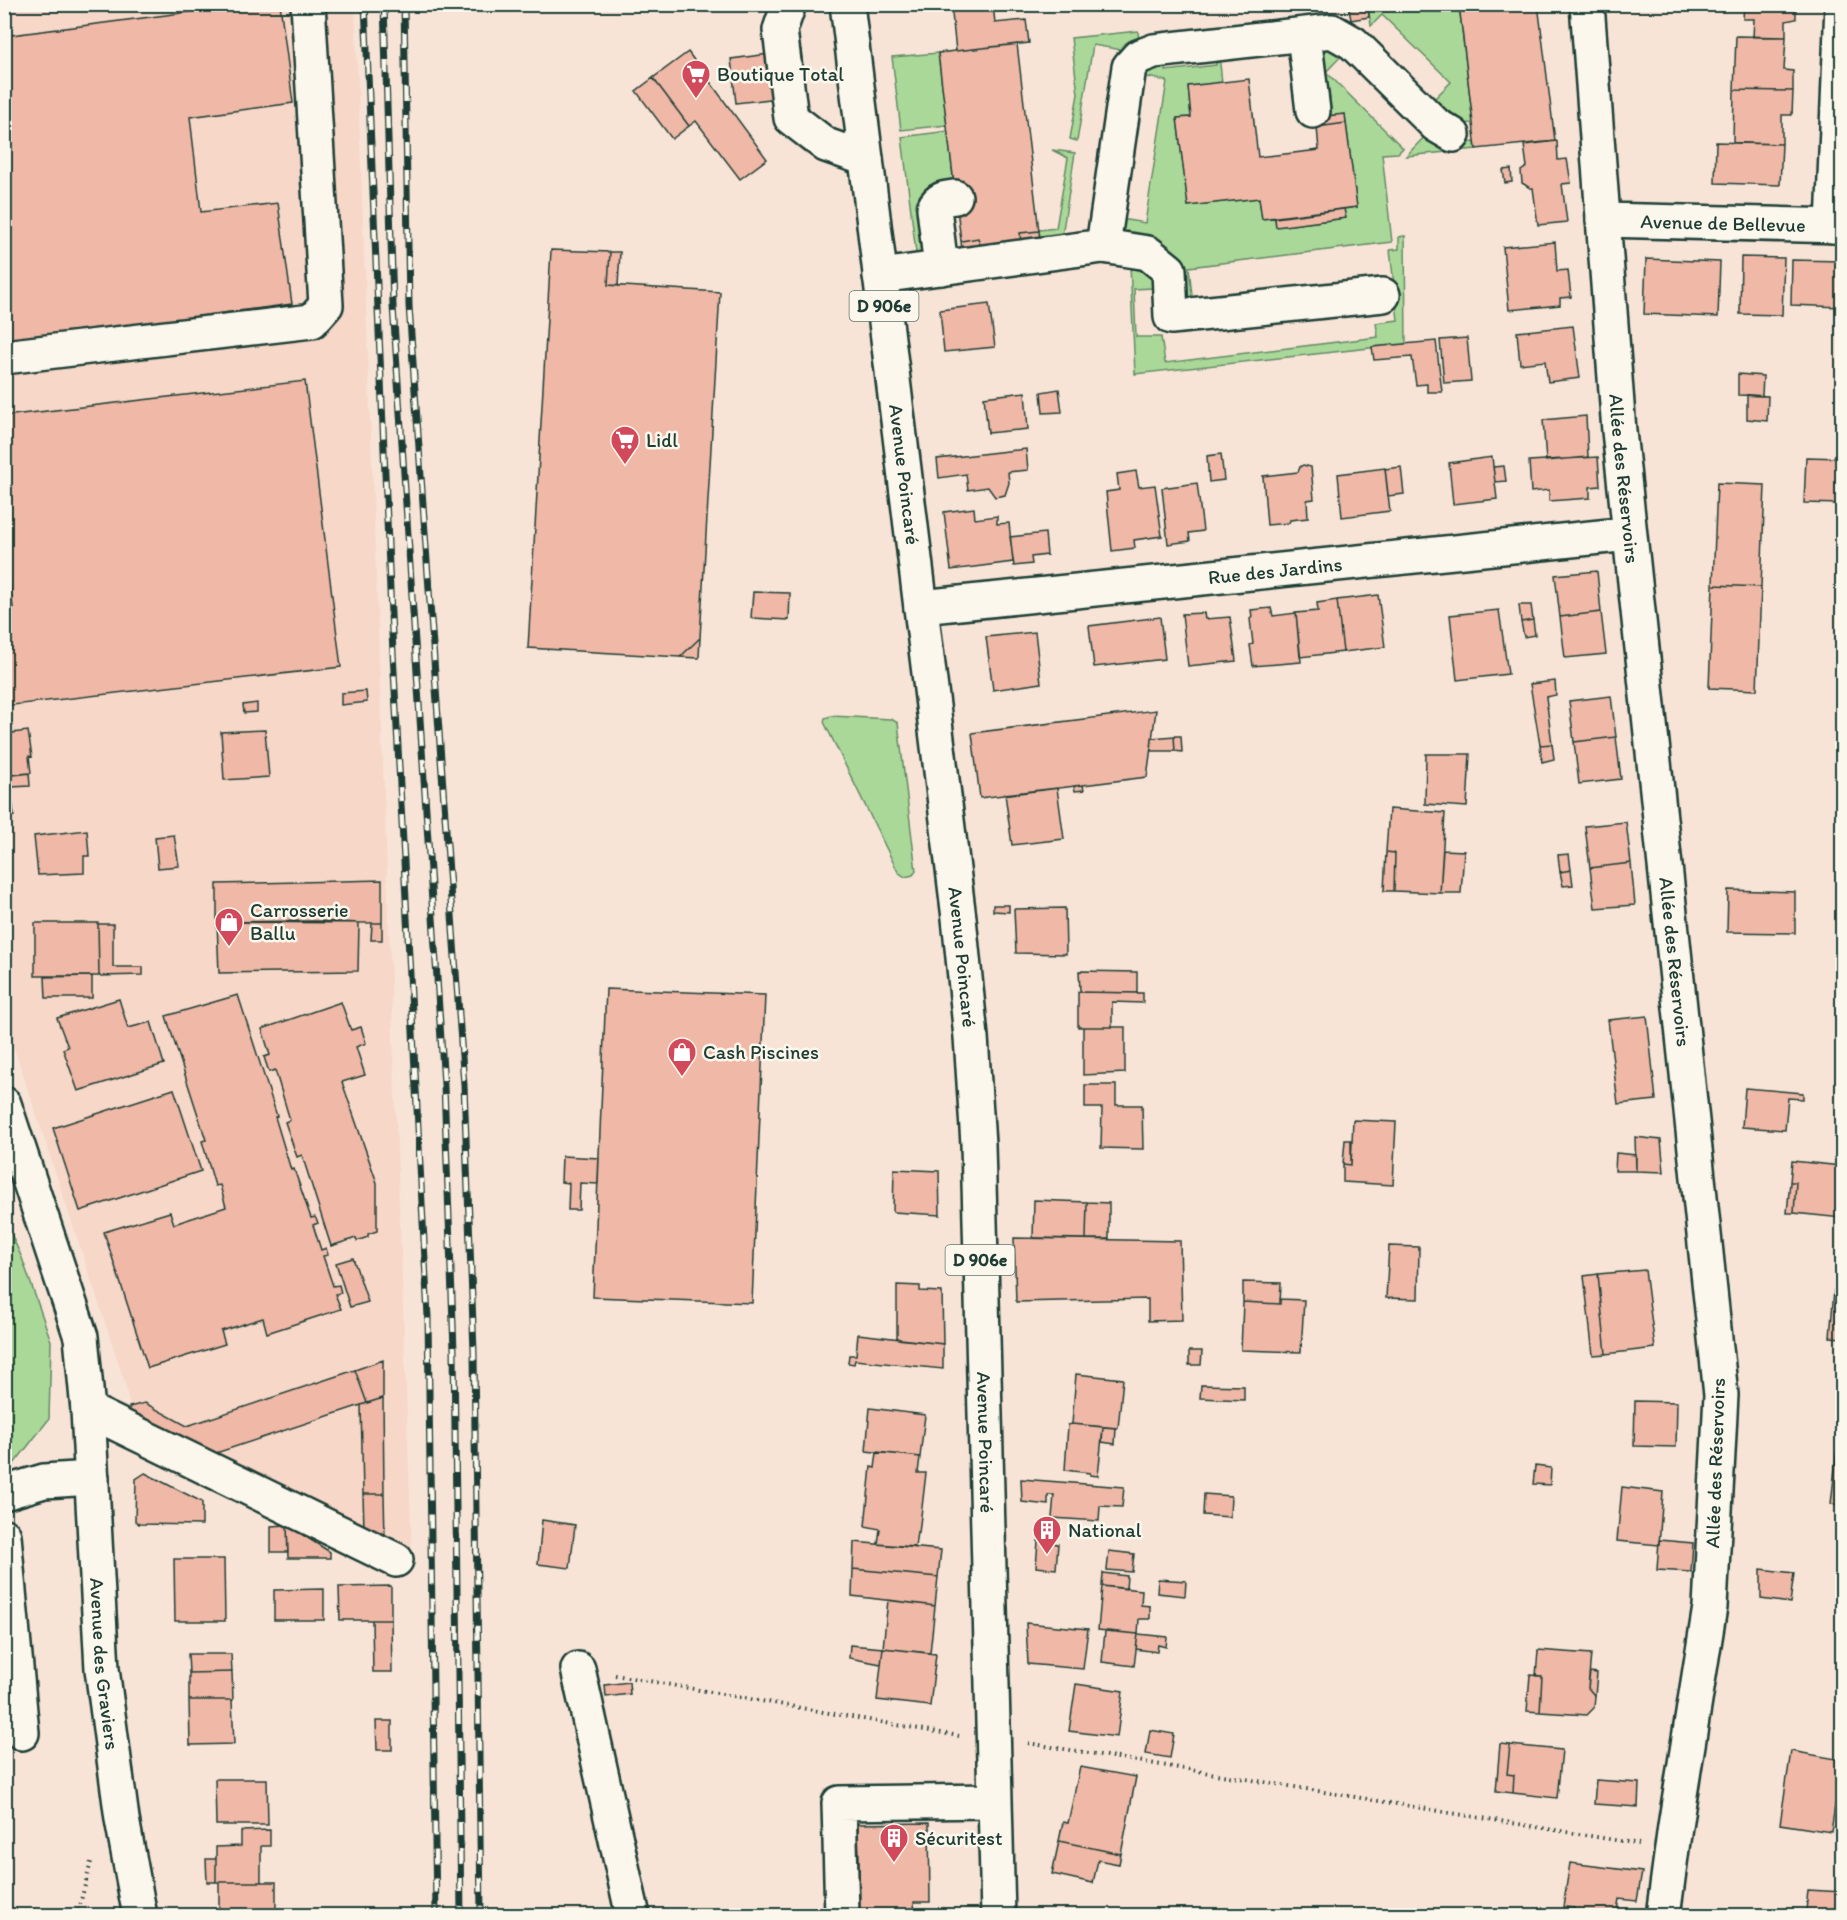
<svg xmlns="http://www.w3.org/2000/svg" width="1847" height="1920" font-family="Itim,sans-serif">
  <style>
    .built { fill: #f6d7c8 }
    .green { fill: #a9d898; stroke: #648a66; stroke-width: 1.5 }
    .building { fill: #f0b8a6; stroke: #1f3d34; stroke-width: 1.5 }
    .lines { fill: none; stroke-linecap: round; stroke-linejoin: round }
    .minor-casing { stroke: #1f3d34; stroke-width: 38 }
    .major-casing { stroke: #1f3d34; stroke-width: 38 }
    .path { stroke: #1f3d34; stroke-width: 4; stroke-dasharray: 1.5 4.5; stroke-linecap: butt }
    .minor { stroke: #fbf7ec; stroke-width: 33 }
    .major { stroke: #fbf7ec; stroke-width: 33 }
    .rail-casing { stroke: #1f3d34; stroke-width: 7 }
    .rail { stroke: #fbf7ec; stroke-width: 4.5; stroke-dasharray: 14; stroke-linecap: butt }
    .labels { text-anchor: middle; stroke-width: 5; stroke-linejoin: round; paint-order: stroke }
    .shield { fill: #fbf7ec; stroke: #61756b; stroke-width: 1.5 }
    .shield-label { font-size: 18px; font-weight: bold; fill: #1f3d34 }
    .poi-label { font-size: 20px; fill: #1f3d34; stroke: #fbf7ec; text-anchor: start }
    .street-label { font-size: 20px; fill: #1f3d34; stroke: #fbf7ec }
  </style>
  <rect width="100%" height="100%" fill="#f8e4d7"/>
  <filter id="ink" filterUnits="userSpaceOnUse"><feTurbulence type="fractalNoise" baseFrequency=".0167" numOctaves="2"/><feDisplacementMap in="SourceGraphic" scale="12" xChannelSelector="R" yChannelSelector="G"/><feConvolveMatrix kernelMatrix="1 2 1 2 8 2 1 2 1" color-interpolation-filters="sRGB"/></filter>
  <g filter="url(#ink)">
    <path class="built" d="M4,5H355L412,1553L133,1422L125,1383L5,1020Z"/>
    <path class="green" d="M1368,5H1459L1473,123L1459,124L1432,101L1451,82L1382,15L1371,26Z
      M1138,31L1139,44L1128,51L1093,45L1077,141L1070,139L1078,94L1071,38Z
      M1322,44L1343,54L1326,72L1403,148L1398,153L1382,154L1392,242L1189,267L1192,295L1187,300L1121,229L1120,219L1145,223L1167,81L1142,76L1145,70L1164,62L1166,71L1216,65V56L1219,54L1222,83L1188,87L1191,117L1177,118L1188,206L1259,198L1262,219L1275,218L1276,227L1345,218L1344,209L1357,207L1345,114L1327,116L1318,50Z
      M938,53L947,125L901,130L892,57Z
      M948,131L954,187L926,255L917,261L902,137Z
      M1425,136L1455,144L1475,142L1476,149L1406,156Z
      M1052,150L1075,153L1062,236L1040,238L1039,230L1056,228L1068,158Z
      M1405,236L1406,344L1135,374L1130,265L1146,263L1157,285L1153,288L1134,289L1136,337H1161L1165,363L1378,337L1376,323L1398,320L1390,250L1399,249V237Z
      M831,716L891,719L898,723L916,871L913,875L905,877L898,872L824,722L825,718Z
      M5,1221L22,1258L51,1341L49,1419L10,1469H5Z"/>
    <path class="building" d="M251,4H280L293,103L190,117L201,212L278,203L292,304L4,342V36Z
      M951,4H993L995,23L1026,20L1029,43L956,51Z
      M1459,4H1538L1555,141L1476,149Z
      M1744,4H1796V19L1786,21V37H1753L1754,19H1743Z
      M1368,6L1369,17L1351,20L1349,9Z
      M1736,36L1786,37L1784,70L1793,71V91L1734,90Z
      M1017,44L1039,231L1020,233L1021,243L981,248L978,238L961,241L938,53Z
      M801,50L806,95L736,103L731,59Z
      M688,52L767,159L740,179L696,121L689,126L653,78Z
      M653,78L689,126L672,139L636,91Z
      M1249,79L1258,157L1319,150L1317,127L1346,123L1357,207L1262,219L1259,198L1188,206L1177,118L1191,117L1188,86Z
      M1734,90L1793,91L1792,115H1782V144L1733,143Z
      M1345,114L1346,123L1317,127L1316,117Z
      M1557,141L1558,160L1567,159L1571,183L1562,184L1567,222L1538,225L1533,188H1530L1522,183L1521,171L1527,167L1524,145Z
      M1716,142L1782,144L1780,185L1715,183Z
      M1511,169L1512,182L1505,183L1503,170Z
      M1344,209L1346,218L1276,227L1275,218Z
      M1039,231L1040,241L1021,243L1020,233Z
      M978,238L981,248L962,250L961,241Z
      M1555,242L1557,271L1568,270L1571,297L1560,298V305L1509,310L1503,247Z
      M551,250L610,252L608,285L720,292L700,638L680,657L528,648Z
      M610,252H620L618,286L608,285Z
      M1741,257L1784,258L1782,315L1740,314Z
      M1646,259L1720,262L1718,317L1644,314Z
      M1792,260L1842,261V307L1791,305Z
      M989,304L995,347L944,352L940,310Z
      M1573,326L1580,378L1548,382L1545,361L1520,364L1517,332Z
      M1467,338L1471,381L1444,383L1440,340Z
      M1436,341L1442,392H1427V384L1416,385L1412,357L1374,360L1372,347Z
      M1738,374L1763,376L1762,396L1738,395Z
      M305,381L341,667L4,706V609L13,608L4,539V416Z
      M1059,389L1062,412L1043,413L1041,392Z
      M1025,392L1028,429L988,433L984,397Z
      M1747,395L1768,396L1767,421L1747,419Z
      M1586,416L1588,457L1546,461L1543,420Z
      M1026,449L1028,470L1008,472L1009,483L1005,495L995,497L988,487L968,490L966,474L939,478L937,459Z
      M1221,454L1224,480L1209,482L1207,456Z
      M1492,457L1497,499L1453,504L1449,463Z
      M1598,457L1600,486L1590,487V498L1549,501V490L1531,492L1529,461Z
      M1806,457L1842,458V504L1804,503Z
      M1303,465L1311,467L1314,499L1307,500L1308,518L1290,520L1289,523L1267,525L1263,476L1298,472L1300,467Z
      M1504,466L1506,481L1495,482L1493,467Z
      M1401,467L1404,494L1388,496L1385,469Z
      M1385,468L1390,511L1342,517L1338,474Z
      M1136,471L1139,487L1155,485L1162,536L1134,540L1135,548L1112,551L1106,492L1119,490L1117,474Z
      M1197,483L1203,531L1189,533L1190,541L1168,544L1162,488Z
      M1717,483L1765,485L1761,587L1713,585Z
      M974,508L975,519L997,516V524L1009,523L1013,562L951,570L944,512Z
      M1045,533L1047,555L1031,557L1032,564L1014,566L1010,537Z
      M1597,571L1601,612L1560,617L1555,575Z
      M1713,585L1761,587L1757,690L1709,688Z
      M753,592L790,593L789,620L751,618Z
      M1378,595L1385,647L1343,652L1337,600Z
      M1337,600L1343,652L1300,657L1296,613L1318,611L1317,603Z
      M1519,605H1531L1533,620L1521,622Z
      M1271,608L1273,616L1296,613L1301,662L1253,666L1250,645L1253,644L1250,619L1252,617L1251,610Z
      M1499,610L1508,674L1457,680L1450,615Z
      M1601,612L1606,654L1565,658L1560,617Z
      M1204,613L1205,619L1230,617L1236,661L1188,666L1182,614Z
      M1160,617L1165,659L1094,667L1089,626Z
      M1533,620L1535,635L1524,637L1521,622Z
      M1035,632L1041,683L993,690L986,637Z
      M700,638L699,658L680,657Z
      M1555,681L1556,695L1546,697L1552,744L1540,745L1530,684Z
      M366,691L367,702L341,705V693Z
      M1611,696L1616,737L1574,742L1569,701Z
      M257,703V712L244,713L243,705Z
      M1156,710L1147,777L980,798L972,733Z
      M265,730L269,777L224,780L221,732Z
      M28,731L32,757L29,756L31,773L4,776V734Z
      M1174,736H1181L1182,752L1175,751Z
      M1174,736L1175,751H1151L1152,738Z
      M1616,737L1621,779L1579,784L1574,742Z
      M1552,744L1554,759L1542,762L1540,745Z
      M1426,754H1470L1467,807L1425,804Z
      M29,773L30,786L11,787L9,775Z
      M9,775L14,816L4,817V776Z
      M1083,785L1084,790L1075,791L1074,786Z
      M1057,788L1064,839L1012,845L1005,794Z
      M1389,809L1445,813L1440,893L1394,891L1395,853L1386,852Z
      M1626,822L1631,863L1590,868L1585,826Z
      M87,830L89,856H84V873L38,875L34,836Z
      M174,835L179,866L158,868L155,837Z
      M1443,850L1464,851L1461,893H1440Z
      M1386,852L1395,853L1394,891H1384Z
      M1569,854L1571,870L1560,872L1558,855Z
      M1631,863L1635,905L1595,908L1590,868Z
      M1571,870L1573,885L1563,886L1560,872Z
      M382,880V923L217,922V884Z
      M1728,890L1795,892V933L1727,932Z
      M993,905H1009V912L993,911Z
      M1065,908L1066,954L1016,953L1014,909Z
      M316,921L359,923L358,971L219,973L217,922Z
      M35,923H98L99,976H35Z
      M372,923H382V940H371Z
      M98,924H113V967H143V975L99,976Z
      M1079,971L1137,972V993L1080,992Z
      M92,976V998H46L45,977Z
      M606,989L765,995L752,1303L593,1297Z
      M1078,992L1143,993V1003L1112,1002V1027H1078Z
      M238,995L277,1116L275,1117L291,1170L294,1169L311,1218L315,1217L318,1223L313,1225L321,1250L326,1248L328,1255L323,1256L333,1286L339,1285L341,1293L335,1294L341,1309L267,1333L263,1318L221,1331L225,1344L148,1368L104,1232L170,1212L174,1224L226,1207L220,1185L215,1186L202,1141L206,1140L166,1016Z
      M119,999L128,1028L151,1022L164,1064L78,1091L63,1049L68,1047L57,1018Z
      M341,1002L351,1030L361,1027L366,1043L356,1047L365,1075L342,1082L377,1183V1231L368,1234V1237L357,1241L356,1238L331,1246L302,1155L297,1157L285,1122L290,1120L275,1070L269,1072L264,1057L270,1055L262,1029Z
      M1647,1016L1656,1100L1618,1104L1608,1020Z
      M1083,1027H1125V1073L1083,1075Z
      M1085,1085H1116V1105H1142L1143,1149L1101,1148L1102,1108H1085Z
      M1745,1088L1803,1093V1099L1788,1098L1785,1130L1742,1127Z
      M174,1089L201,1171L80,1211L53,1128Z
      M1353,1120L1396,1122L1393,1185L1343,1182V1164L1351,1165Z
      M1635,1137L1661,1140L1664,1172L1636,1171Z
      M1345,1140H1351V1165L1343,1164Z
      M1616,1153L1636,1155V1171H1615Z
      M562,1156L599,1158L598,1184L580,1183L579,1210H568L569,1183L561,1182Z
      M1792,1161L1842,1166V1218L1794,1213L1796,1182H1790Z
      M894,1169L939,1171L940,1215L893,1212Z
      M1790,1182H1796L1794,1213H1787Z
      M1034,1200L1087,1202L1086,1239L1033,1238Z
      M1087,1202L1109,1203V1239H1086Z
      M1014,1238L1180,1241L1182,1320L1148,1321V1299L1016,1302Z
      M1389,1246L1419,1247L1418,1299L1386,1298Z
      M353,1258L368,1302L350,1307L336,1263Z
      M1645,1270L1655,1348L1606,1354L1598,1274Z
      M1598,1274L1606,1354L1593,1355L1584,1276Z
      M1243,1282L1281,1283L1280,1304L1243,1302Z
      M897,1285L920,1286V1291L942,1292L943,1344L897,1339Z
      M1834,1290L1842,1291V1338L1830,1337Z
      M1280,1299L1304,1300L1301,1352L1241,1350L1243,1302L1280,1304Z
      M858,1334L943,1344V1369L855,1360L854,1364L848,1363L849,1355H856Z
      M1189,1351H1202L1201,1365H1189Z
      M383,1360V1398L367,1403L355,1370Z
      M355,1370L367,1403L207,1456L133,1422L129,1407L145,1403L187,1426Z
      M1076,1374L1123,1379L1118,1428L1072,1424Z
      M1201,1385L1244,1386V1400L1200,1398Z
      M383,1398L384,1494H363L361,1405Z
      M1635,1401L1677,1402L1676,1447L1634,1446Z
      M870,1408L925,1415L920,1457L866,1451Z
      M1072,1424L1103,1427L1098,1476L1090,1475V1473L1065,1470L1068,1425Z
      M1103,1427L1116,1428L1115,1444L1102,1442Z
      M1837,1450L1842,1451V1505L1831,1504Z
      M877,1452L920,1457L918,1473H926L919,1533L917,1532L915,1547L878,1544L880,1529L865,1526L871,1467L875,1468Z
      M1535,1466L1551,1468L1550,1485L1533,1484Z
      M145,1473L202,1502V1525L139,1524L135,1521L136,1479Z
      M1021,1479L1124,1487L1122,1507L1100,1506L1099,1521L1052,1518L1054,1495H1048V1505L1022,1502Z
      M1622,1487L1663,1492L1659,1545L1617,1541Z
      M363,1494H384L385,1540L364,1530Z
      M1204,1494L1231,1496L1230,1517L1203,1515Z
      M542,1520L575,1525L570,1568L538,1564Z
      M287,1525L288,1552H271V1526Z
      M287,1525L330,1552V1558H288Z
      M1659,1540L1693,1543L1691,1572L1657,1570Z
      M1038,1541L1058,1544L1056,1569L1036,1567Z
      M854,1542L941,1550L938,1577L853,1569Z
      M1109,1551L1134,1554L1132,1572L1107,1570Z
      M174,1559H224L225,1621H175Z
      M853,1569L938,1577L935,1606L852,1596Z
      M1761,1569L1794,1573L1790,1603L1761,1599Z
      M1103,1573L1127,1576L1126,1589L1102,1586Z
      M1158,1579L1186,1581L1185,1596L1157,1593Z
      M391,1586V1620H340L339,1587Z
      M1102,1586L1142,1590L1141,1605L1150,1606V1619H1139L1138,1634L1098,1630Z
      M324,1589V1620H274V1590Z
      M888,1600L935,1606L930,1653L883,1648Z
      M372,1620H391L392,1672H373Z
      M1026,1623L1088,1629L1083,1669L1028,1664Z
      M1105,1631L1138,1634L1134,1666L1102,1662Z
      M1138,1634L1167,1637L1166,1647L1158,1645L1157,1652L1136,1649Z
      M850,1645L883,1648L881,1664L849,1658Z
      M883,1648L936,1654L930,1706L877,1700Z
      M1538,1650L1591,1654L1588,1688L1595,1696L1594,1708L1587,1715L1540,1712L1542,1676H1536Z
      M188,1654H231L232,1672L189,1673Z
      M232,1672L233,1700H189V1673Z
      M1590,1672L1597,1673L1595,1696L1588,1688Z
      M1530,1675L1542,1676L1540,1712L1527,1711Z
      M629,1682L630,1694L606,1697L605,1685Z
      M1076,1684L1123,1691L1117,1737L1069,1731Z
      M189,1700H232L234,1744L190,1745Z
      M376,1721H392V1750H377Z
      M1150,1730L1174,1734L1170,1758L1146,1754Z
      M1500,1744L1510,1745L1507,1774L1514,1775L1513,1793L1496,1791Z
      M1510,1745L1562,1750L1557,1798L1513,1793L1514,1775L1507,1774Z
      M1791,1751L1842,1760L1831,1832L1780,1824Z
      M1080,1767L1136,1777L1121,1854L1059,1841L1063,1822L1068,1823Z
      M215,1779H267L268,1825H216Z
      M1596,1780L1639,1783L1638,1807L1594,1804Z
      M929,1823L930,1902H914L915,1916H860L858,1824Z
      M270,1830V1846H261V1882H216V1847L241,1846V1831Z
      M1059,1841L1121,1854L1119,1864L1098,1860L1093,1883L1052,1874Z
      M206,1859H216V1882H207Z
      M1570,1863L1642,1872L1637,1901L1619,1899L1616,1916H1573L1574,1908L1563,1907Z
      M219,1882H276V1916H219Z
      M1808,1890L1842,1892V1916H1814V1912L1806,1911Z
      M1806,1911L1814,1912V1916H1806Z"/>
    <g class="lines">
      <g class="minor-casing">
        <g id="minor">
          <path d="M789,4L780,30L791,118L826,145L866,159"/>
          <path id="s1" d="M1587,4L1619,431L1721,1395L1710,1607L1675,1826L1663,1916"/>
          <path d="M1304,35L1313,111"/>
          <path id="s2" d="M1603,220L1842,226"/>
          <path d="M1833,226L1842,4"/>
          <path d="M1103,246L1129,67L1138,57L1154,51L1332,31L1353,43L1436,125L1453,135"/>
          <path d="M941,268L934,208C938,198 946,198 955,197"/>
          <path d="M880,276L1103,246L1148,253L1169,270L1171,317L1383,295"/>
          <path d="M4,357L312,321L326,305L308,4"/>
          <path id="s3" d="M921,607L1629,534"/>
          <path id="s4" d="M4,1104L81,1337L88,1410L102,1669L122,1819L140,1916"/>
          <path d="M88,1410L396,1560"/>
          <path d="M4,1493L44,1481L92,1478"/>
          <path d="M4,1536L22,1733"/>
          <path d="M578,1669L633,1916"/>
          <path d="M842,1916L839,1803L994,1801"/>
        </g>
      </g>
      <g class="major-casing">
        <g id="major">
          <path id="s5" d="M847,4L959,918L971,1037L978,1144L998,1916"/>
        </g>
      </g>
      <path class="path" d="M615,1675L959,1736
        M1028,1743L1639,1844
        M77,1916L92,1858"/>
      <use href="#minor" class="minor"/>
      <use href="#major" class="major"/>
      <g class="rail-casing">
        <path id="rail" d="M365,4L391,614L428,1317L436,1916
          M384,4L393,306L444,1085L454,1350L461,1916
          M404,4L409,306L464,1085L474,1352L481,1916"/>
      </g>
      <use href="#rail" class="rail"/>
    </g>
  </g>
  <defs>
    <g id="supermarket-pin" transform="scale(1.5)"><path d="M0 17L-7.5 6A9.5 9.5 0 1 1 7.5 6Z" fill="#d1495b" stroke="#fbf7ec"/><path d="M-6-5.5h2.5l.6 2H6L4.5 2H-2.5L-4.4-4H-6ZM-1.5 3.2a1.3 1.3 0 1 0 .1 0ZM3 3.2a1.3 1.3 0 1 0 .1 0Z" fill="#fff"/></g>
    <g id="shop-pin" transform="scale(1.5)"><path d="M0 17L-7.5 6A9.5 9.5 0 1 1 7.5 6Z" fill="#d1495b" stroke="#fbf7ec"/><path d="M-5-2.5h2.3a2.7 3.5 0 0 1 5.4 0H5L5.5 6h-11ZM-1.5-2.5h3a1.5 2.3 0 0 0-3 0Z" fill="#fff"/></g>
    <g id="building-pin" transform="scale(1.5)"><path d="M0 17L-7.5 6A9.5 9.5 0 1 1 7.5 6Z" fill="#d1495b" stroke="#fbf7ec"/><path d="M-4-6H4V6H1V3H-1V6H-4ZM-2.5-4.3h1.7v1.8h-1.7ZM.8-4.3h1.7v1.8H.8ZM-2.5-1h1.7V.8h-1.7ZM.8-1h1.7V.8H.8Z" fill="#fff"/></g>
  </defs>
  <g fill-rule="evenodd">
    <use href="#supermarket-pin" x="696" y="74"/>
    <use href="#supermarket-pin" x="625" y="440"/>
    <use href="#shop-pin" x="229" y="922"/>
    <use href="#shop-pin" x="682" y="1052"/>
    <use href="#building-pin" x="1047" y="1530"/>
    <use href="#building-pin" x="894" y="1838"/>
  </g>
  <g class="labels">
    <g class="shield">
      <rect x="849.5" y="291" width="69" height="30" rx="4.5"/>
      <rect x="945.5" y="1245" width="69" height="30" rx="4.5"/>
    </g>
    <g class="shield-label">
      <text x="884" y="312">D 906e</text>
      <text x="980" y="1266">D 906e</text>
    </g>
    <g class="poi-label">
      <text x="717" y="81">Boutique Total</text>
      <text x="646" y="447">Lidl</text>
      <text x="250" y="917">Carrosserie<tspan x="250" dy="23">Ballu</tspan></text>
      <text x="703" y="1059">Cash Piscines</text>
      <text x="1068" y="1537">National</text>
      <text x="915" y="1845">Sécuritest</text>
    </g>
    <g class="street-label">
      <text dy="7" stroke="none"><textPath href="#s2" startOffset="120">Avenue de Bellevue</textPath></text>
      <text dy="7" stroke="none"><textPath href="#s5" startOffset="474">Avenue Poincaré</textPath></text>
      <text dy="7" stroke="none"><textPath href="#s1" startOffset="476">Allée des Réservoirs</textPath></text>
      <text dy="7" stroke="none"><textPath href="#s3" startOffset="356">Rue des Jardins</textPath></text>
      <text dy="7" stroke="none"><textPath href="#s5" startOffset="960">Avenue Poincaré</textPath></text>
      <text dy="7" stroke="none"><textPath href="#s1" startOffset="962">Allée des Réservoirs</textPath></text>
      <text dy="7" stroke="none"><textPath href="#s5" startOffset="1446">Avenue Poincaré</textPath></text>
      <text transform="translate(1715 1463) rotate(-88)" y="7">Allée des Réservoirs</text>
      <text dy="7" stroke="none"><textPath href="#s4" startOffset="573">Avenue des Graviers</textPath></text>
    </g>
  </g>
  <rect width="1847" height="1920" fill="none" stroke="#fbf7ec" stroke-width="24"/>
  <rect x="12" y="12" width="1823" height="1896" fill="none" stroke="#1f3d34" stroke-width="2" filter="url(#ink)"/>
</svg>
